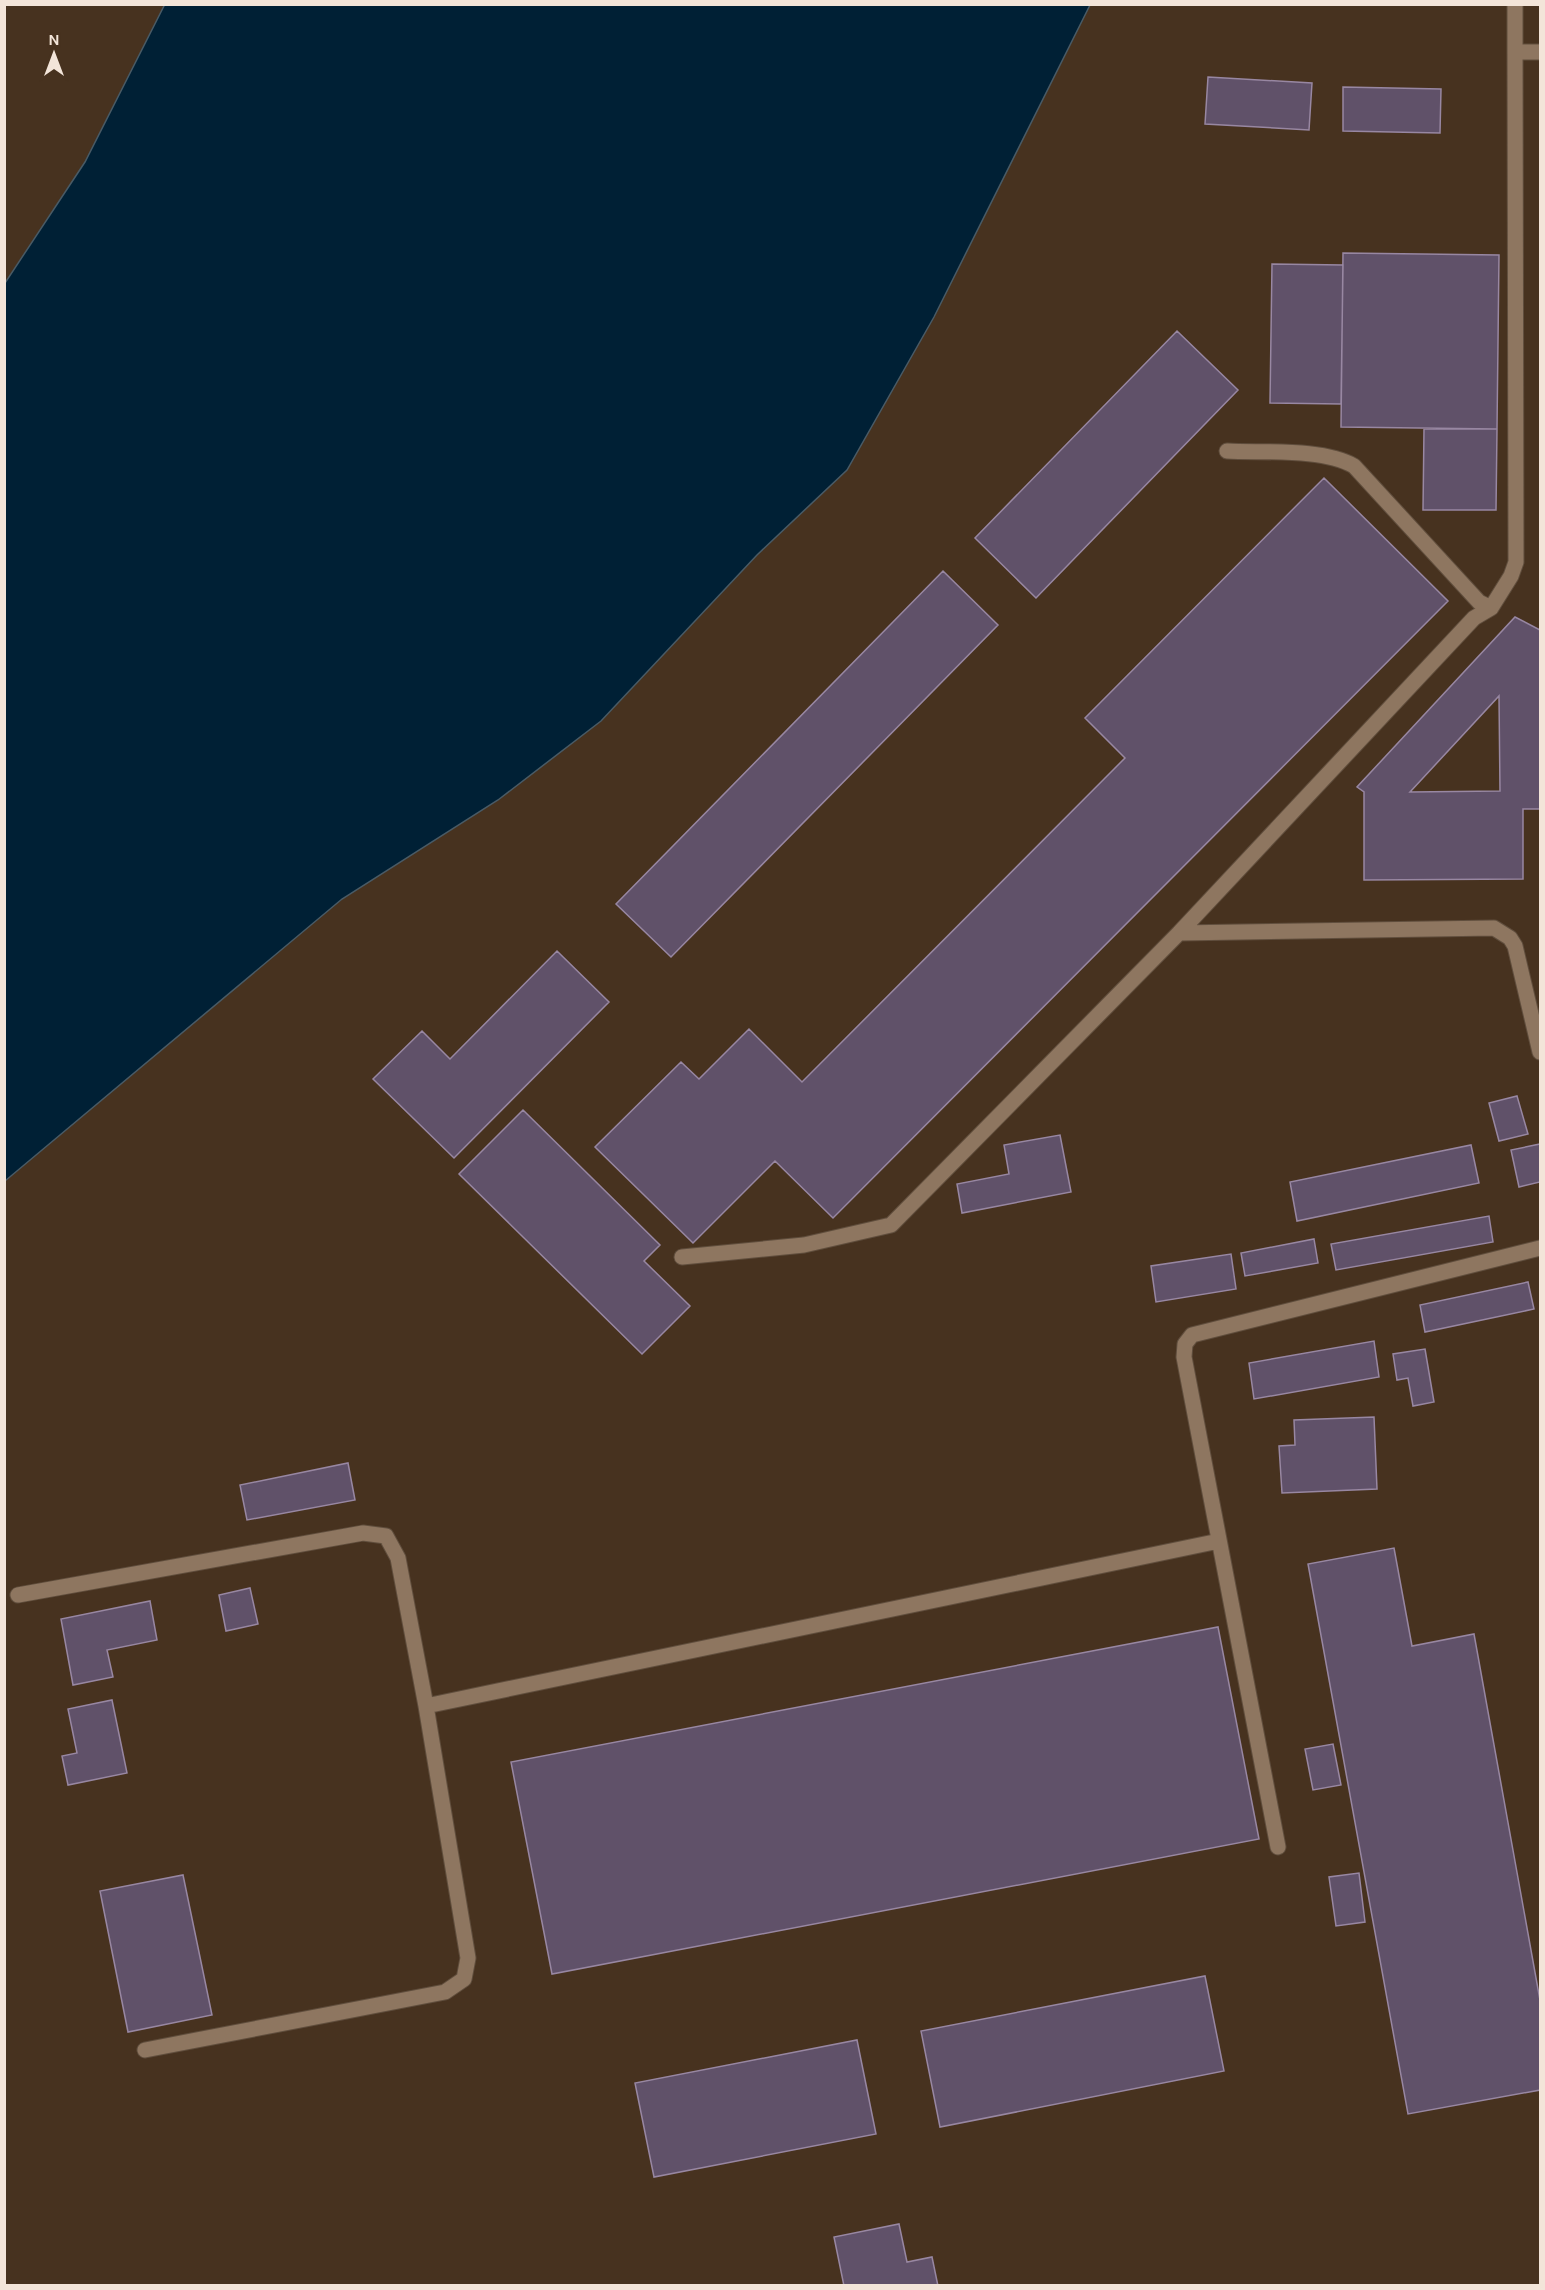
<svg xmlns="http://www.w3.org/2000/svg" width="1545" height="2290" font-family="Karla,sans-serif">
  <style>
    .water { fill: #002035; stroke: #495b66; stroke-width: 1.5 }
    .building { fill: #605169; stroke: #9887a2; stroke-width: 1.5; fill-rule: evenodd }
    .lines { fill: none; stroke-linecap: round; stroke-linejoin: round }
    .lane-casing { stroke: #604e3d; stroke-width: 17 }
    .lane { stroke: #8e7660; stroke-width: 15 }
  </style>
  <rect width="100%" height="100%" fill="#47321f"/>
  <path class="water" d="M165,4L1090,5L934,317L847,470L757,555L601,721L498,800L342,899L5,1181V283L85,162Z"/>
  <path class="building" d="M1208,77L1312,83L1309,130L1205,124Z
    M1343,87L1441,89L1440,133L1343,131Z
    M1343,253L1499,255L1497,429L1341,427Z
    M1272,264L1343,265L1341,404L1270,403Z
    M1177,331L1238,390L1036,598L975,538Z
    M1424,429H1497L1496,510H1423Z
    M1324,478L1448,601L833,1218L775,1161L693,1243L595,1147L681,1062L699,1079L749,1029L802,1082L1125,758L1085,718Z
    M943,571L998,625L671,957L616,904Z
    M1515,617L1540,630V809H1523V879L1364,880V792L1357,787ZM1499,696L1500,791L1410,792Z
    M557,951L609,1002L454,1158L373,1079L422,1031L450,1059Z
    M1517,1096L1528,1134L1499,1141L1489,1103Z
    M523,1110L660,1245L644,1261L690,1306L642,1354L459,1174Z
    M1060,1135L1071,1192L962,1213L957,1184L1009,1174L1004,1145Z
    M1540,1144V1182L1519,1187L1511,1150Z
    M1471,1145L1479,1183L1297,1221L1290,1182Z
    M1489,1216L1493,1242L1336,1270L1331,1244Z
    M1314,1239L1318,1263L1245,1276L1241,1253Z
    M1231,1254L1236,1289L1156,1302L1151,1266Z
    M1528,1282L1534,1309L1425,1332L1420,1305Z
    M1374,1341L1379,1377L1254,1399L1249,1363Z
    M1425,1349L1434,1402L1413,1406L1408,1378L1397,1380L1393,1354Z
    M1374,1417L1377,1489L1282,1493L1279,1446L1295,1445L1294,1420Z
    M348,1463L355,1500L247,1520L240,1485Z
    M1394,1548L1412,1646L1474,1634L1540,2000V2090L1408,2114L1308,1564Z
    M250,1588L258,1624L226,1631L219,1595Z
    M150,1601L157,1640L107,1650L113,1677L73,1685L61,1619Z
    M1218,1627L1259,1839L552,1974L511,1762Z
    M112,1700L127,1773L68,1785L62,1756L77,1753L68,1709Z
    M1333,1744L1341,1785L1313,1790L1305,1749Z
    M1359,1873L1365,1922L1336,1926L1329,1877Z
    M183,1875L212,2015L128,2032L100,1891Z
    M1205,1976L1224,2071L940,2127L921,2031Z
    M857,2040L876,2134L654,2177L635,2083Z
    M899,2224L907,2262L932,2257L938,2286H844L834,2237Z"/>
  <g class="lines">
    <g class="lane-casing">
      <path id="lane" d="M1515,4V52H1540
        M1491,608L1511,576L1516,562L1515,52
        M1179,933L1494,928L1510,938L1515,946L1540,1052
        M682,1257L804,1245L891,1225L1179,933L1474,618L1491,608L1479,602L1354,466C1323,448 1263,453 1227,451
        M18,1595L363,1533L386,1536L398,1558L426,1706L468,1958L464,1979L445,1992L145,2050
        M426,1706L1219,1541
        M1278,1847L1184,1357L1185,1344L1192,1335L1540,1248"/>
    </g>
    <use href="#lane" class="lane"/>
  </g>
  <rect width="1545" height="2290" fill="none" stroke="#f3e5d9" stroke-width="12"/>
  <g transform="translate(54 54)" stroke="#47321f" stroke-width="4.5" paint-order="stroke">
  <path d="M0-4.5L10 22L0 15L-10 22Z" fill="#f3e5d9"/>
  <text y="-9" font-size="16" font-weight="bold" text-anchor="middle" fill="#f3e5d9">N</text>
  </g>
</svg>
